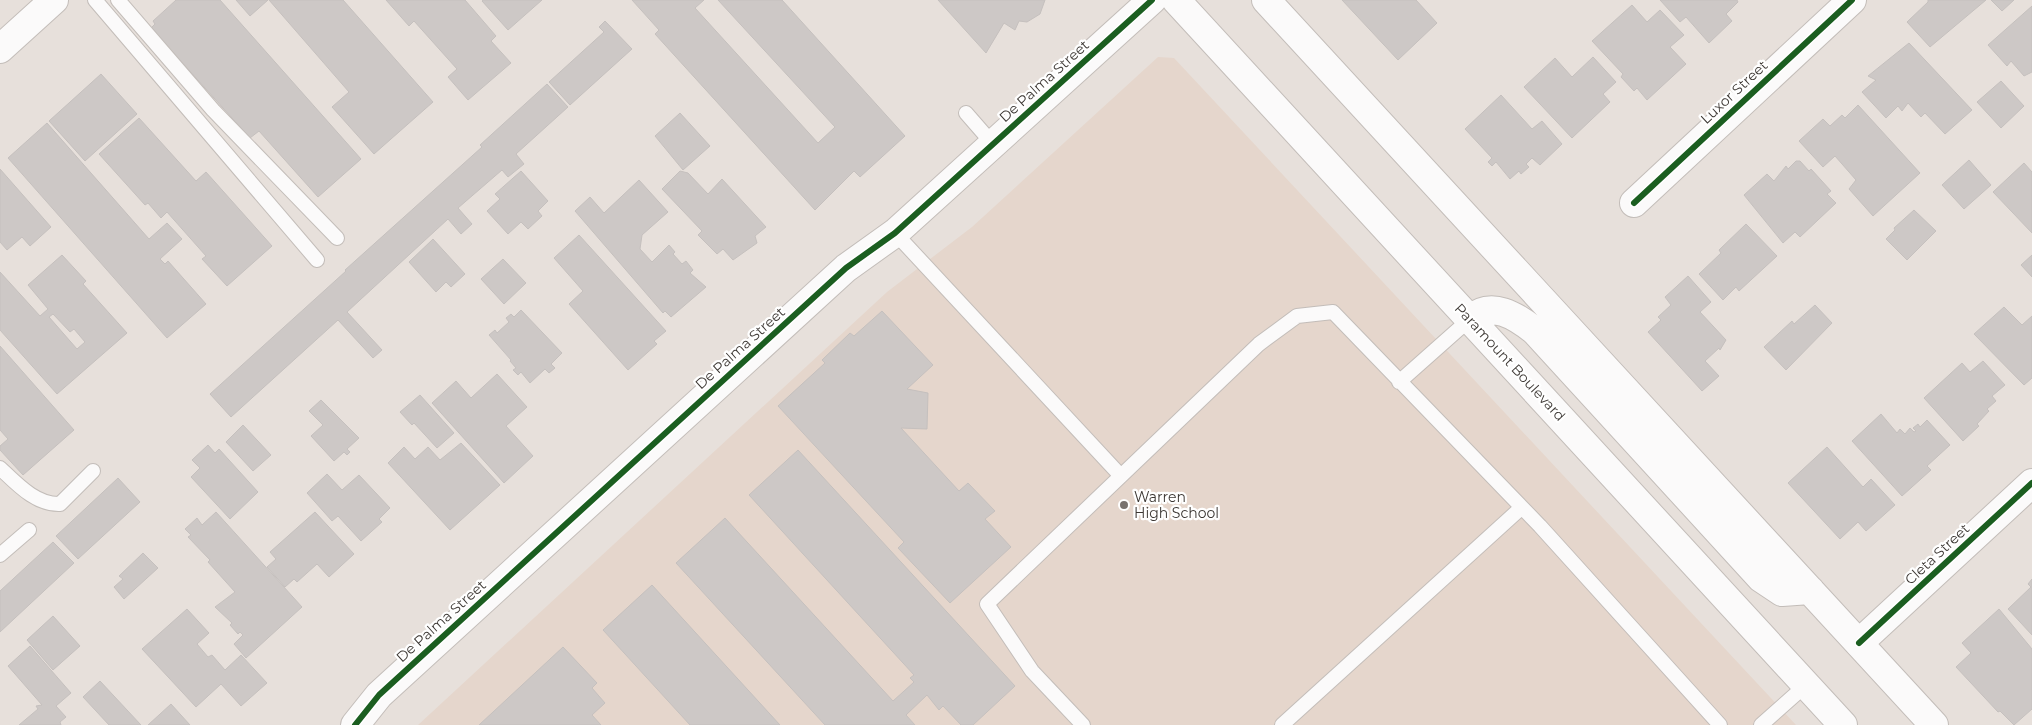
<svg xmlns="http://www.w3.org/2000/svg" width="2032" height="725" font-family="Montserrat,sans-serif">
  <style>
    .education { fill: #e5d6cc }
    .building { fill: #cdc8c6; stroke: #c5c0be; fill-rule: evenodd }
    .lines { fill: none; stroke-linecap: round; stroke-linejoin: round }
    .service-casing { stroke: #c3bdb9; stroke-width: 16 }
    .minor-casing { stroke: #c3bdb9; stroke-width: 30 }
    .secondary-casing { stroke: #c3bdb9; stroke-width: 30 }
    .service { stroke: #fbfafa; stroke-width: 14 }
    .minor { stroke: #fbfafa; stroke-width: 28 }
    .secondary { stroke: #fbfafa; stroke-width: 28 }
    .cycleway-casing { stroke: #fff; stroke-width: 9 }
    .cycleway { stroke: #1b5e20; stroke-width: 6 }
    .poi-dot { fill: #78726e; stroke: #fff; stroke-width: 2 }
    .labels { text-anchor: middle; stroke-width: 4.5; stroke-linejoin: round; paint-order: stroke }
    .street-label { font-size: 14px; fill: #3c3733; stroke: #fff }
    .poi-label { font-size: 14px; fill: #3c3733; stroke: #fff; text-anchor: start }
  </style>
  <rect width="100%" height="100%" fill="#e7e0db"/>
  <path class="education" d="M1158,57L1174,58L1796,725H418L887,292L972,227Z"/>
  <path class="building" d="M176,0H220L361,159L318,197L259,131L250,138L151,28L155,24L153,21Z
    M236,0H268L250,16Z
    M269,0H343L433,102L374,154L332,107L349,92Z
    M386,0H465L496,36L491,41L511,63L468,100L448,77L457,69L414,21L409,26Z
    M483,0H542L508,30L482,1Z
    M632,0H704L695,8L818,143L835,127L718,0H782L905,136L860,177L854,171L815,210L655,34L659,30Z
    M938,0H1045L1040,14L1027,22L1019,21L1015,30L1004,23L986,53Z
    M1342,0H1416L1437,23L1398,60Z
    M1660,0H1737L1738,2L1726,14L1732,21L1709,43L1686,17L1680,22Z
    M1928,0H1986L1930,47L1907,22L1928,2Z
    M1991,0H2014L2002,11Z
    M1632,5L1647,22L1660,10L1684,35L1670,47L1686,64L1647,100L1637,88L1634,91L1621,77L1623,74L1592,41Z
    M2032,6V72L2024,76L2011,61L2007,66L1988,45Z
    M605,21L632,49L570,105L549,82L604,32L599,27Z
    M1909,43L1972,110L1945,134L1925,113L1921,117L1908,103L1902,111L1898,106L1886,118L1862,92L1876,80L1868,76Z
    M1593,57L1616,82L1603,94L1610,102L1572,138L1524,87L1555,58L1572,77Z
    M101,74L137,114L85,161L49,121Z
    M2001,81L2024,106L2001,128L1977,102Z
    M547,84L568,107L516,154L524,164L508,177L502,170L458,208L472,224L461,234L448,219L347,312L382,350L373,358L338,320L231,417L210,394L346,271L345,270L482,147L480,145Z
    M1501,95L1532,129L1542,121L1562,144L1540,165L1532,158L1526,164L1529,167L1521,174L1519,171L1510,179L1496,162L1492,166L1488,162L1492,158L1465,129Z
    M1858,105L1920,173L1873,216L1849,189L1856,180L1835,156L1823,167L1799,141L1823,119L1830,126L1842,115L1845,118Z
    M680,113L710,146L683,170L655,136Z
    M139,118L196,181L206,172L272,246L227,286L202,259L206,256L167,212L161,218L148,203L145,205L99,154Z
    M47,123L149,239L167,223L182,239L160,259L165,264L168,261L206,304L167,338L8,158Z
    M1969,160L1991,185L1964,209L1942,185Z
    M1796,161H1800L1809,171L1811,169L1831,191L1827,194L1836,203L1800,237L1795,232L1783,243L1744,195L1767,174L1774,181L1786,166L1788,169Z
    M2024,163L2032,172V233L1993,192Z
    M0,169L51,227L30,246L22,237L7,250L0,242Z
    M521,171L548,201L538,211L542,216L528,229L521,222L508,234L487,211L500,199L495,194Z
    M680,171L688,173L708,194L722,179L766,227L755,236L757,243L733,260L723,249L717,254L698,235L702,231L662,189Z
    M639,180L668,212L642,235L640,249L652,262L669,245L675,252L673,254L682,264L686,261L693,270L690,273L706,287L671,317L665,311L663,313L575,211L590,197L604,213Z
    M1914,210L1936,231L1907,260L1886,239L1895,230L1894,228Z
    M1746,224L1777,256L1739,291L1736,287L1723,300L1699,274L1721,253L1719,250Z
    M579,235L666,331L654,341L657,344L628,370L569,304L583,291L554,258Z
    M433,239L465,274L451,287L446,282L436,292L409,262Z
    M62,255L86,281L83,284L127,333L57,394L0,330V272L40,316L48,309L28,285ZM53,314L70,332L74,329L85,342L77,349L49,317Z
    M2032,255V277L2021,265Z
    M503,259L526,283L504,304L481,279Z
    M1688,276L1711,302L1700,312L1726,340L1720,350L1719,348L1705,361L1719,376L1702,391L1648,332L1661,320L1658,317L1671,305L1665,297Z
    M1815,305L1832,323L1786,370L1764,347L1792,321L1794,324Z
    M2004,307L2022,325L2032,316V378L2024,385L1974,334Z
    M521,310L562,353L551,364L555,368L549,373L545,369L530,383L521,372L518,375L513,370L516,368L510,361L511,360L489,335L495,330L497,333L509,322L506,318L511,314L514,317Z
    M882,311L933,365L907,389L928,393L927,429L901,428L959,491L968,483L995,511L985,519L1011,547L950,603L898,548L904,542L778,406L825,363L822,360L850,333L854,336Z
    M0,346L74,430L23,475L0,450V446L8,439L0,430Z
    M1983,361L2005,385L1992,396L1996,401L1987,409L1989,411L1977,424L1979,426L1963,441L1924,398L1962,363L1970,372Z
    M497,374L527,407L506,426L533,456L504,483L432,403L456,381L471,398Z
    M420,395L454,433L437,448L414,423L412,425L400,412Z
    M321,400L359,438L347,449L350,452L347,455L344,452L334,461L311,436L323,425L309,411Z
    M1881,414L1897,433L1900,429L1905,434L1910,428L1914,432L1916,431L1913,428L1918,424L1920,427L1927,420L1950,445L1927,466L1931,470L1902,496L1852,441Z
    M243,425L271,455L253,471L226,442Z
    M461,443L500,485L450,530L388,463L404,447L415,459L428,447L440,460Z
    M208,445L215,453L219,449L258,492L230,519L191,477L200,468L192,460Z
    M1827,447L1863,487L1871,479L1895,505L1866,531L1858,522L1840,539L1788,483Z
    M798,450L1015,686L973,725H961L943,706L939,710L927,695L906,715L915,725H825L676,563L725,518L893,701L914,682L910,678L914,675L749,495Z
    M327,474L342,490L359,475L390,508L379,519L382,522L361,541L338,516L332,521L307,493Z
    M118,478L140,502L78,559L56,536Z
    M216,512L302,607L246,658L234,644L243,635L240,632L238,634L230,625L232,623L215,607L235,592L208,562L210,560L188,537L191,535L185,529L197,518L202,525Z
    M315,512L354,554L329,577L317,564L297,582L294,579L285,587L267,567L276,559L270,552Z
    M53,542L74,563L0,632V591Z
    M143,553L158,568L124,599L114,587L123,579L119,576Z
    M2032,579V635L2008,609L2031,587L2028,584Z
    M652,585L780,725H690L603,630Z
    M187,609L209,633L197,644L208,657L212,655L225,670L241,655L267,683L241,706L221,684L196,707L142,649Z
    M1999,609L2032,649V709L2014,725L2000,711L1998,712L1956,667L1971,653L1962,643Z
    M53,616L80,646L53,670L27,640Z
    M30,646L71,693L56,706L66,717L60,722L61,725H19L38,709L36,706L42,705L8,666Z
    M563,647L597,683L592,688L605,703L592,715L601,725H479Z
    M100,681L141,725H109L83,697Z
    M171,704L190,725H148Z"/>
  <g class="lines">
    <g class="service-casing">
      <path id="service" d="M95,0L317,260
        M118,0L213,110L337,238
        M966,113L993,144
        M895,233L1120,475
        M1399,382L1470,319
        M0,468C17,484 36,505 60,504L93,471
        M0,555L29,530
        M1083,725L1032,671L987,604L1259,344L1297,316L1333,312L1540,526L1720,725
        M1282,725L1521,508
        M1761,725L1806,685"/>
    </g>
    <g class="minor-casing">
      <path id="minor" d="M1634,203L1852,0
        M1859,643L2032,483
        M355,725L379,695L846,268L895,233L1152,0"/>
    </g>
    <g class="secondary-casing">
      <path id="secondary" d="M1176,0L1843,725
        M1266,0L1934,725
        M0,49L54,0
        M1470,319C1492,300 1516,316 1535,331L1761,578L1782,592L1810,590"/>
    </g>
    <use href="#service" class="service"/>
    <use href="#minor" class="minor"/>
    <use href="#secondary" class="secondary"/>
    <g class="cycleway-casing">
      <path id="cycleway" d="M1634,203L1852,0
        M1859,643L2032,483
        M355,725L379,695L846,268L895,233L1152,0"/>
    </g>
    <use href="#cycleway" class="cycleway"/>
  </g>
  <circle class="poi-dot" cx="1124" cy="505" r="5"/>
  <g class="labels">
    <g class="street-label">
      <text transform="translate(1044 81) rotate(-42)" y="5">De Palma Street</text>
      <text transform="translate(1734 92) rotate(-43)" y="5">Luxor Street</text>
      <text transform="translate(740 348) rotate(-42)" y="5">De Palma Street</text>
      <text transform="translate(1510 362) rotate(47)" y="5">Paramount Boulevard</text>
      <text transform="translate(1937 554) rotate(-43)" y="5">Cleta Street</text>
      <text transform="translate(441 621) rotate(-42)" y="5">De Palma Street</text>
    </g>
    <g class="poi-label">
      <text x="1134" y="502">Warren<tspan x="1134" dy="16">High School</tspan></text>
    </g>
  </g>
</svg>
